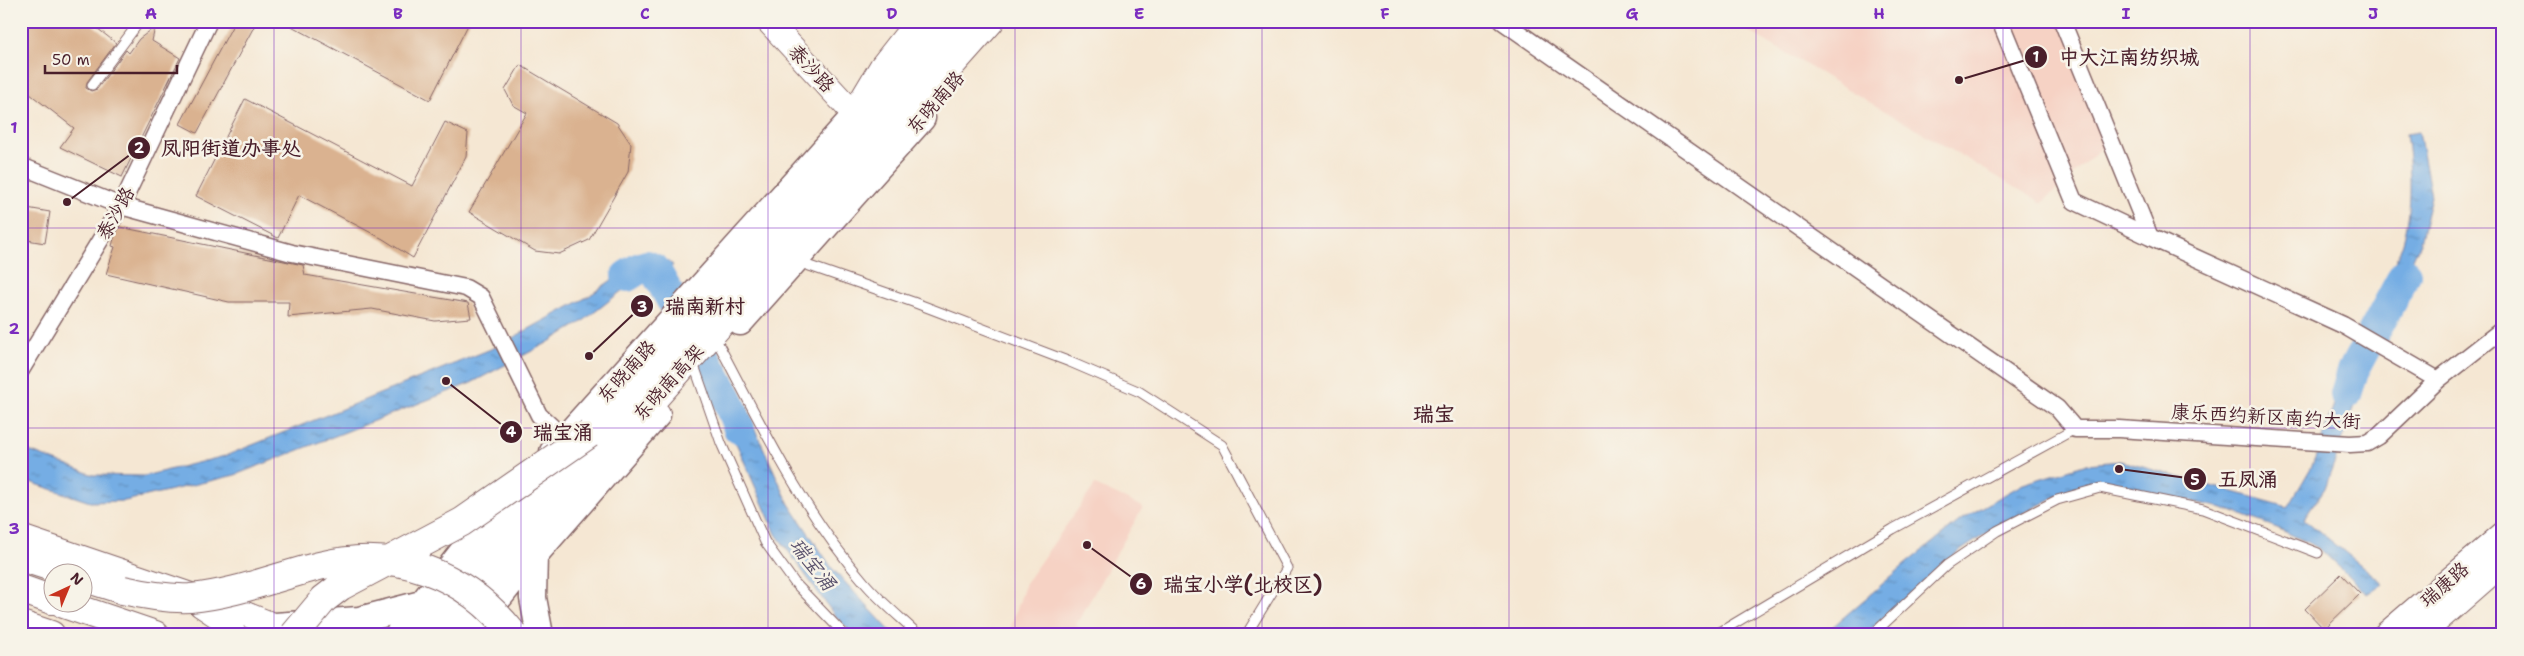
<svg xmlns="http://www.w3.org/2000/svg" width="2524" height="656" font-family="'Shantell Sans','LXGW WenKai TC',sans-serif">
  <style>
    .built { fill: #f6d2c4 }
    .water { fill: url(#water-ripples); stroke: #5f6688 }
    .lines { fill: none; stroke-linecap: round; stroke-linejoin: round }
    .river { stroke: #74ade4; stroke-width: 32 }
    .building { fill: #dab290 }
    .lane-casing { stroke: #866566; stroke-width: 11 }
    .street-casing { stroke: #866566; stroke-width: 19 }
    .secondary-casing { stroke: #866566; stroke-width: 26 }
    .primary-casing { stroke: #866566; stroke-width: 29 }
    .highway-casing { stroke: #866566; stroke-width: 30 }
    .lane { stroke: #fff; stroke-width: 9 }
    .street { stroke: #fff; stroke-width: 16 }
    .secondary { stroke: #fff; stroke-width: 24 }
    .primary { stroke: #fff; stroke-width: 26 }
    .highway { stroke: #fff; stroke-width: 28 }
    .highway-bridge-casing { stroke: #866566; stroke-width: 30; stroke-linecap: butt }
    .highway-bridge { stroke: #fff; stroke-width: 28 }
    .grid { fill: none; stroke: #7b2cbf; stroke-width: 1; stroke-opacity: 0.55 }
    .labels { text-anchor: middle; stroke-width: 5; stroke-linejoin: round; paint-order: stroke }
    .street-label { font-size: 19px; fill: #4a1f2b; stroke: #f7f3e8 }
    .water-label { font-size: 20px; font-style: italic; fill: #59516c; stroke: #f7f3e8 }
    .quarter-label { font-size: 21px; font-weight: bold; fill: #4a1f2b; stroke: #f7f3e8 }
    .leader { fill: none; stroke: #4a1f2b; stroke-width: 2 }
    .callout-dot { fill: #4a1f2b; stroke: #f7f3e8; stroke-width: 2 }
    .mark-label { font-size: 15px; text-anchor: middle; font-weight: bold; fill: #fff }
    .callout-label { font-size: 20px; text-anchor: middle; font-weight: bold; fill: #4a1f2b; stroke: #f7f3e8; stroke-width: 5; stroke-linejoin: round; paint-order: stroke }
    .neatline { fill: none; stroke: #7b2cbf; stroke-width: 2 }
    .grid-label { font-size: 16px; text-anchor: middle; font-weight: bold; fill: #7b2cbf }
  </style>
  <defs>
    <pattern id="water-ripples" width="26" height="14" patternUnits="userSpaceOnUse" patternTransform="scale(1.25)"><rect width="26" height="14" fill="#74ade4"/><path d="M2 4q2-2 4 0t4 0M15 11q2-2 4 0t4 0" fill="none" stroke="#618cb9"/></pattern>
  </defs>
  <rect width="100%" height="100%" fill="#f7f3e8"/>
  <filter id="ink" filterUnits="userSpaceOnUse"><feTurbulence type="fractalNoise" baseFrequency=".02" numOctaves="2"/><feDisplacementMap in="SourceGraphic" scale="10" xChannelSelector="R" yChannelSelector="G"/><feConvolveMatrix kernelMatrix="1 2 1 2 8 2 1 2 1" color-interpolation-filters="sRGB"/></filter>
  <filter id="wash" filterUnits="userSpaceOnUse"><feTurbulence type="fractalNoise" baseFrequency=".0096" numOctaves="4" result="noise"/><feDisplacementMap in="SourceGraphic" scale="20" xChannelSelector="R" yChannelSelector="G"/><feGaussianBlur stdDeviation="1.12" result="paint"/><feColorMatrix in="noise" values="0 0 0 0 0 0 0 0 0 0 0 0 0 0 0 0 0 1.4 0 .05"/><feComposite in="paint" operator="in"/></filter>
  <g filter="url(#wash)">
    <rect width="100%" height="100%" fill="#f5e7d3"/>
    <path class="built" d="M1731,21H2062L2110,140L2042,203Z
      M1095,485L1143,507L1076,625L1090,635H1008L1026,582Z"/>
    <path class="water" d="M2419,132L2431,196L2420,243L2388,317L2372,305C2382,285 2396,264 2403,242C2413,207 2411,169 2406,134Z
      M659,255L673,265L655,287L642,275L582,322L547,343L471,383L235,475L125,501L90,502L21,479V448L93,475L144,476L225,456L496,347L589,296L644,257Z
      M2355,345L2372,359L2325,488L2304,519L2383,583L2367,594L2319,548L2277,528L2223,508L2100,483L2055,497L1996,527L1945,561L1866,635H1823L1908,562L1962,519L2023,484L2087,464L2121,461L2288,507L2312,466Z
      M732,379L789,504L832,568L894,635H854L835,616L776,534L715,395Z"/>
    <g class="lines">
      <path class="river" d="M627,276L638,269L647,266L655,270L727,398L739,428
        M2346,394L2353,371L2405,274"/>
    </g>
    <g id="blocks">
      <path class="building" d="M21,21H88L116,43L87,82L86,88L91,91L97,89L126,50L129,53L139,39L155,27L152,41L180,58L122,177L60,147L74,128L21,87Z
        M235,21H257L197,133L180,124Z
        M282,21H470L430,100Z
        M520,65L617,123L631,144L628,172L589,240L559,254L535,251L469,212L527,113L513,105L505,90Z
        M245,99L412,186L445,122L468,133L466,157L413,258L383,239L299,195L278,238L196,196Z
        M21,207L50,212L45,243L21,239Z
        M120,227L303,265L305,275L468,303L471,318L435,321L372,309L288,317L289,302H229L106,274L115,247L112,246L115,235Z
        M2341,574L2360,594L2324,629L2305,609Z"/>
    </g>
  </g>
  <g filter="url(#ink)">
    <use href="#blocks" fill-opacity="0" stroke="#866566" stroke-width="1"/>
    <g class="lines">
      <g class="lane-casing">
        <path id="lane" d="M92,85L140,21
          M798,262L913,302L1070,362L1140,392L1222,445L1287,568L1246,635
          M719,345C762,426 803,512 864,582C880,601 901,618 919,635
          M696,371L721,443L765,542L794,582L845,635
          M1715,635L1893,529L2075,429
          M1872,635L1947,565L1997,531L2057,500L2100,488L2203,509L2318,553"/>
      </g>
      <g class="street-casing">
        <path id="street" d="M1502,21L2057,408L2075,429H2119L2350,444L2367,443L2379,436L2438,380L2503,329
          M2000,21L2074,201L2150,237L2062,21
          M21,166L121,206L292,253L466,288L481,297L539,415L565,439
          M2150,237L2343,325L2438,380
          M21,370L121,206L209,21"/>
      </g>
      <g class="secondary-casing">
        <path id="secondary" d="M768,21L855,115
          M21,537L238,611L293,633
          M201,605L219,617L235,635
          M2385,635L2503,534
          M2421,635L2503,563"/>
      </g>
      <g class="primary-casing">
        <path id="primary" d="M740,322L922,118
          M553,452L940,21
          M534,554L533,598L540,635
          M275,626L359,620L421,604
          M398,635L464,550L518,490
          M469,635L516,576L657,415"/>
      </g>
      <g class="highway-casing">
        <path id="highway" d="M855,115L883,68L920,21
          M21,557L73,574
          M82,577L123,590
          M21,589L52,600
          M64,604L155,635
          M21,625L51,635
          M420,635L451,593L499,535L959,21
          M451,635L487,587L549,516L990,21"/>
      </g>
      <use href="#lane" class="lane"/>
      <use href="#street" class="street"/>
      <use href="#secondary" class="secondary"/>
      <use href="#primary" class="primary"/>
      <use href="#highway" class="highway"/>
      <g class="highway-bridge-casing">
        <path id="highway-bridge" d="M123,590C145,595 167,599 190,598C235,594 276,577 319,566C396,547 465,573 514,635
          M294,635L324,599L341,586L462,522L589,434"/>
      </g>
      <use href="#highway-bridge" class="highway-bridge"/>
    </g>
  </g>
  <path class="grid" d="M274,21V635M521,21V635M768,21V635M1015,21V635M1262,21V635M1509,21V635M1756,21V635M2003,21V635M2250,21V635M21,228H2503M21,428H2503"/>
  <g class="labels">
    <g class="street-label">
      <text transform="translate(812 68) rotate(47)" y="7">泰沙路</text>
      <text transform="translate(935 102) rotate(-49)" y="7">东晓南路</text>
      <text transform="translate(115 213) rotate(-61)" y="7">泰沙路</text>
      <text transform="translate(626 371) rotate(-48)" y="7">东晓南路</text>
      <text transform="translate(668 382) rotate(-48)" y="7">东晓南高架</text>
      <text transform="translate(2266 416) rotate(3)" y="7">康乐西约新区南约大街</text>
      <text transform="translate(2444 584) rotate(-41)" y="7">瑞康路</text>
    </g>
    <g class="water-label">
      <text transform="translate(813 564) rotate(52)" y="7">瑞宝涌</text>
    </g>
    <g class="quarter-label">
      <text x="1434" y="421">瑞宝</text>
    </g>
  </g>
  <path class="leader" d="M1959 80L2036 57M67 202L139 148M589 356L642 306M446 381L511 432M2119 469L2195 479M1087 545L1141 584"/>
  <g class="callout-dot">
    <circle cx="1959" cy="80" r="5"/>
    <circle cx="67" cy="202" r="5"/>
    <circle cx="589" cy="356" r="5"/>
    <circle cx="446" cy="381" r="5"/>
    <circle cx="2119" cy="469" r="5"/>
    <circle cx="1087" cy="545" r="5"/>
    <circle cx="2036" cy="57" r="12"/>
    <circle cx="139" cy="148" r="12"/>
    <circle cx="642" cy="306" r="12"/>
    <circle cx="511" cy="432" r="12"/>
    <circle cx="2195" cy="479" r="12"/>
    <circle cx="1141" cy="584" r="12"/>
  </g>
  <g class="mark-label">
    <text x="2036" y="62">1</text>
    <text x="139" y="153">2</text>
    <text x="642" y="312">3</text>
    <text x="511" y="437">4</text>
    <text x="2195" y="485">5</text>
    <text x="1141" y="589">6</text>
  </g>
  <g class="callout-label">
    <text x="2129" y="64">中大江南纺织城</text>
    <text x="231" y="155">凤阳街道办事处</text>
    <text x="705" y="313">瑞南新村</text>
    <text x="563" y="439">瑞宝涌</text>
    <text x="2248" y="486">五凤涌</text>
    <text x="1243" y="591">瑞宝小学(北校区)</text>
  </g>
  <rect width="2524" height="656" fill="none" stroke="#f7f3e8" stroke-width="55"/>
  <g transform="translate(68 588) rotate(44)"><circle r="24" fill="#f7f3e8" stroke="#b29e9c"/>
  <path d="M0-4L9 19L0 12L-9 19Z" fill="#c8321e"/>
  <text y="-8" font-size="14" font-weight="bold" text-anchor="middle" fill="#4a1f2b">N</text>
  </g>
  <path d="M45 65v8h132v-8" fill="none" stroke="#4a1f2b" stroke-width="2.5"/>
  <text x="52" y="65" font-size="15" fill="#4a1f2b" stroke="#f7f3e8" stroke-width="4" paint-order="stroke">50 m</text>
  <rect x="28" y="28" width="2468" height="600" class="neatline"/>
  <g class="grid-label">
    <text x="151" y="19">A</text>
    <text x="398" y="19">B</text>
    <text x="645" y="19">C</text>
    <text x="892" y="19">D</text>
    <text x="1139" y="19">E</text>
    <text x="1385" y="19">F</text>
    <text x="1632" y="19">G</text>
    <text x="1879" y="19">H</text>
    <text x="2126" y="19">I</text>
    <text x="2373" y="19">J</text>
    <text x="14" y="133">1</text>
    <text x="14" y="334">2</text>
    <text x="14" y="534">3</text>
  </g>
</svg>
